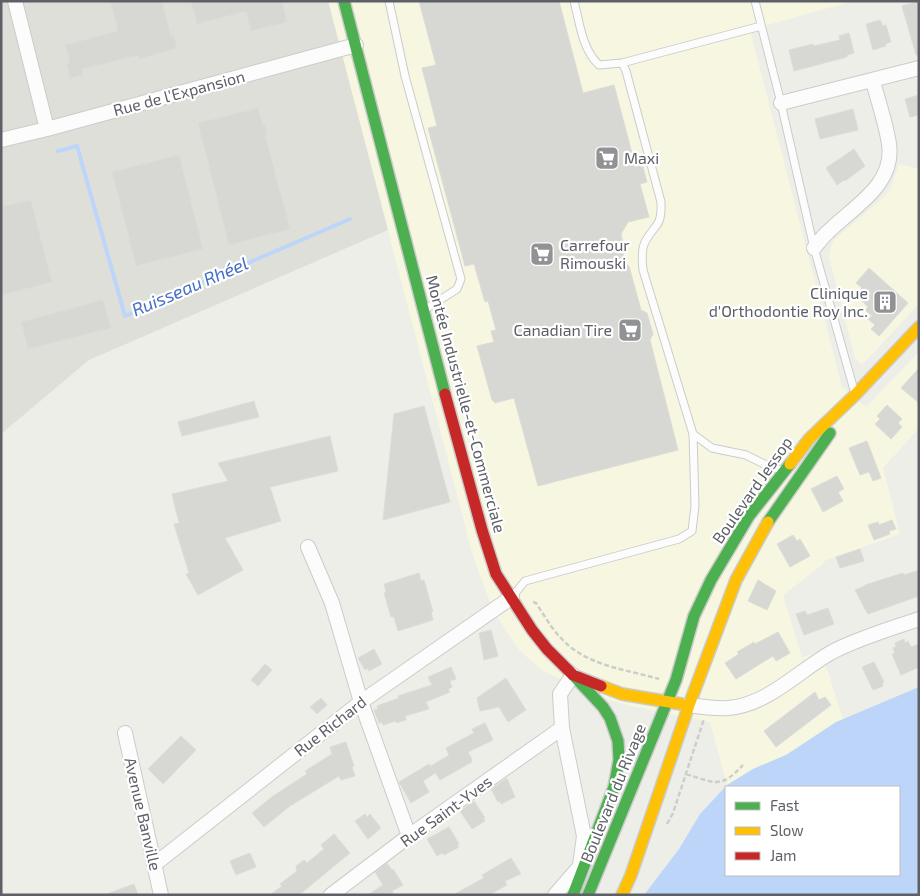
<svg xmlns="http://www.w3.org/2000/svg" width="920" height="896" font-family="'Exo 2',sans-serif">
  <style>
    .commercial { fill: #f7f6e1 }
    .industrial { fill: #dfdfd9 }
    .water { fill: #bcd5f8; fill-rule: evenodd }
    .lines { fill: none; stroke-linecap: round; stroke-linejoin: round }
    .stream { stroke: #bcd5f8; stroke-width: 4 }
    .building { fill: #d7d7d3; stroke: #ddddd8 }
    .lane-casing { stroke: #cbccca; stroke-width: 9 }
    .street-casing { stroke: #cbccca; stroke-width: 16 }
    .fast-casing { stroke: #cacbca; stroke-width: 14 }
    .slow-casing { stroke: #cacbca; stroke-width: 14 }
    .jam-casing { stroke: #cacbca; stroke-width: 14 }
    .path { stroke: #cacfcc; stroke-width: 2.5; stroke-dasharray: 5 2.5; stroke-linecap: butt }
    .lane { stroke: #fcfcfc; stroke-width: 7 }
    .street { stroke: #fcfcfc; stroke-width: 14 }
    .fast { stroke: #4caf50; stroke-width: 11 }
    .slow { stroke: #ffc107; stroke-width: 11 }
    .jam { stroke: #c62828; stroke-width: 11 }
    .labels { text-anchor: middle; stroke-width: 4.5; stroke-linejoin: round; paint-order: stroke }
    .street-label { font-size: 16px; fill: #5d6067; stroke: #fff }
    .poi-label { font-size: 16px; fill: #5d6067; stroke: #fff; text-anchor: start }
    .water-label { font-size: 18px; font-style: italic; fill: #446ec8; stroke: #fff }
  </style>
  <rect width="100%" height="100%" fill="#eeeee8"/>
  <path class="commercial" d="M328,1H853L750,30L842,387L866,407L919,352V428L883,468L900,534L826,560L822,565L783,595L802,658L821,650L843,719L786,755L753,769L727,785L710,722L631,706L599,697L543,671L519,650L493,610L473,556Z
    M899,164L919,169V304L863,364L860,363L855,358L829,257L832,243L835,239L885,196L891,187Z"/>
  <path class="industrial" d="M1,1H328L388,230L89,360L1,434Z"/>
  <path class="water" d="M919,687V895H644L679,849L700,814L727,785L753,769L786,755L836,722ZM726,787H899V875H726Z"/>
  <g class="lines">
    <path class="stream" d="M58,151L77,146L125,316L350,219"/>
  </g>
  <path class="building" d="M110,1H162L171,37L174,36L177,48L139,59L138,55L82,69L83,75L70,78L67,64L70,63L65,45L118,31Z
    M191,1H282L287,22L251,31L246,11L197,24Z
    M419,1H559L583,93L614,85L633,157L640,155L647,182L640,184L649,217L628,222L621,234L623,243H620L626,264L629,266L641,310L647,313L653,334L650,340L678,450L538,486L514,398L495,403L492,400L477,346L494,342L491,331L496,330L488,301L485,302L474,264L465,266L428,128L437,126L422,68L436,65Z
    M919,1V55H916L902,6Z
    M880,20L883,26L886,25L891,42L885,44L886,46L873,50L866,24Z
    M849,33L854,53L847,55V57L794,71L789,50L813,44L814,46L840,40L839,36Z
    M919,95V115L910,117L905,99Z
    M258,108L263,126L265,125L267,135H265L290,229L229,245L198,123Z
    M853,109L858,130L820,139L815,119Z
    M854,149L865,166L845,181L844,180L837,185L826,168Z
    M179,155L203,249L136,266L112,172Z
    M31,200L52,282L1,295V207Z
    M869,268L908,303L879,336L871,329L875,325L868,319L872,316L865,310L868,307L862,301L864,298L858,293L862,288L856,283Z
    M103,300L111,328L28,349L21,322Z
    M919,368V403L901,388Z
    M254,401L259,417L182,436L178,422Z
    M887,405L902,419L898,423L902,427L891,439L875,424L880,419L877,416Z
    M424,406L450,502L383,520L394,414Z
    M330,436L338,471L270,487L281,521L225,538L243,570L198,595L186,574L189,573L174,524L179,523L172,494L228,481L218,463Z
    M867,441L881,478L873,481L869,472L860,475L849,448Z
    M837,476L844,489L838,492L843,501L823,512L811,489Z
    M892,520L896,529L889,531L890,534L874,540L868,525L878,522L879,525Z
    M793,535L797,541L800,539L810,556L790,567L777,544Z
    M860,549L864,561L840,568L836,557Z
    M919,570V596L868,614L866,611L855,590L865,586V585L903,573L904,575Z
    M419,573L421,581L424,580L433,612H431L433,620L398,631L394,617H391L384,593L386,592L384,584Z
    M758,580L776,591L767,610L748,601Z
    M828,608L834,624L804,635L796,614L805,611L807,615Z
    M491,630L498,656L484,660L479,633Z
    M778,632L790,653L776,661L773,656L736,679L725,663L739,654L737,652L754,642L755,644Z
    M904,639L905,643L908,641L911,647L919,644V667L901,675L892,654L895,653L893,648L896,647L895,643Z
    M374,649L382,664L369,671L368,668L365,670L358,658Z
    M874,662L884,682L882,683L883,686L873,690L862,667Z
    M265,664L272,670L258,686L251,680Z
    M451,667L456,679L450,681L452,687L448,689L450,692L426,702L429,709L405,716L406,720L396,723V721L383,725L382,722L379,723L374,710L378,709L377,706L399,698L398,696L404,694L432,685L428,677Z
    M506,678L526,710L508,722L499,707L480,711L477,698Z
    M815,692L819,700L825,697L831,705L776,747L764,731Z
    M321,698L327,705L317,714L310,707Z
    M485,723L493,740L468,752L472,759L471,760L472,762L440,780L431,766L449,755L446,748L474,733L472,729Z
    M181,736L196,750L163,784L148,769Z
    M346,742L354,766L352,767L355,776L341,780L339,776L290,806L264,827L252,813L273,796L307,774L305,771L332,754L330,747Z
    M429,764L435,773L423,781L429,792L411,803L399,782Z
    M507,778L515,797L501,804L500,801L498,802L491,789Z
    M474,801L485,818H483L485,821L472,829L460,811Z
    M365,814L367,817L370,814L381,828L368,839L355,821Z
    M449,827L459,844L457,845L459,847L444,855L442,853L437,856L427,839Z
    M334,834L350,853L299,895H270L282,886L280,884L297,871L296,866L304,860L307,863L324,849L321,845Z
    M250,853L256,867L236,875L230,861Z
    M511,858L521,874L505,881L507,885L489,895H453L484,878L482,875Z
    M387,863L392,870L393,869L403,885L392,891L394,895H368L383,885L375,872Z
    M134,884L138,895H107V894Z"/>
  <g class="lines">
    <g class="lane-casing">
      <path id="lane" d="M389,1L405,76L461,279L457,289L424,310
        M574,1C580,24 582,49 599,65L622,63L626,71L661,202C662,228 655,223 645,242C641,250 642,261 643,270L693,434L712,448L746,455L766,465L781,470
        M755,1L780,99L814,248L854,390
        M622,63L761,26
        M512,597L525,581L679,539L692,531L695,506L693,434"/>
    </g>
    <g class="street-casing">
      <path id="street" d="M15,1L47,129
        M781,103L919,68
        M1,140L47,129L356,45
        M814,248C819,242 823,236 829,231C854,206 895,185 889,144C886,123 878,101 873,81
        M308,547L332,603L361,702L409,836
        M689,705C702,707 715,709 728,708C768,705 798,671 832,652C859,638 890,629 919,619
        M125,733L161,895
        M155,864L361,702L512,597
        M331,895L409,836L562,728
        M555,895L580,866L584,836L562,728L560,694L573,675"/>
    </g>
    <g class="fast-casing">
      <path id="fast" d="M344,1L445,394
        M768,522L830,433
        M573,675L603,707L610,718L618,741L619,760L614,787L573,895
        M588,895L676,680L694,616L711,580L749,516L790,464"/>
    </g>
    <g class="slow-casing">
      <path id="slow" d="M790,464L809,439L855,395L919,327
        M601,686L622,694L681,704
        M622,895L631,875L689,705L736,580L768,522"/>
    </g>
    <g class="jam-casing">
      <path id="jam" d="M445,394L482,530L496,574L532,630L547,649L573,675L601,686"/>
    </g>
    <path class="path" d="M533,602L536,603C544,615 551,628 561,638C586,666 625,669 659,679
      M686,774C715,783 721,789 743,765
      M667,824L673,813L704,719"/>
    <use href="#lane" class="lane"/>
    <use href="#street" class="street"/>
    <use href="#fast" class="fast"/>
    <use href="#slow" class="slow"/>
    <use href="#jam" class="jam"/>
  </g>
  <defs>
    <g id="supermarket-square" transform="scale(1.25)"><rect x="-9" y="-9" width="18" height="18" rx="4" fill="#909294" stroke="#fff"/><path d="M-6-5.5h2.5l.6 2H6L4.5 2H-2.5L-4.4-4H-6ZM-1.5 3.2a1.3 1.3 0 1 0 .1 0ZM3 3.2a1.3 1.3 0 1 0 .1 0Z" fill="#fff"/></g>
    <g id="building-square" transform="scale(1.25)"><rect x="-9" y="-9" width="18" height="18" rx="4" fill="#909294" stroke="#fff"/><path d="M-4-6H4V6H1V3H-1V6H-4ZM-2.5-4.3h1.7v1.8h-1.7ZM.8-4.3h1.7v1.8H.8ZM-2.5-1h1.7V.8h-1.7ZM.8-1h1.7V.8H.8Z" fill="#fff"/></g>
  </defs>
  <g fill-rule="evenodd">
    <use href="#supermarket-square" x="607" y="158"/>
    <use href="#supermarket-square" x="542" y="254"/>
    <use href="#building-square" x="885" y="302"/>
    <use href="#supermarket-square" x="630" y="330"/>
  </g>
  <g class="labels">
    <g class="street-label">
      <text transform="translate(179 93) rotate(-15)" y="6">Rue de l'Expansion</text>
      <text transform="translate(466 404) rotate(75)" y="6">Montée Industrielle-et-Commerciale</text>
      <text transform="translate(752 490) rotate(-55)" y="6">Boulevard Jessop</text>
      <text transform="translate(330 726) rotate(-38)" y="6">Rue Richard</text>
      <text transform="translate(613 793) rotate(-68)" y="6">Boulevard du Rivage</text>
      <text transform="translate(446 811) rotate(-36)" y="6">Rue Saint-Yves</text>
      <text transform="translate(143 814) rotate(77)" y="6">Avenue Banville</text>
    </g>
    <g class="poi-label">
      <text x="624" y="164">Maxi</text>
      <text x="560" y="251">Carrefour<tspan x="560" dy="18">Rimouski</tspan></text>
      <text x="868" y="299" text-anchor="end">Clinique<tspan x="868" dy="18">d'Orthodontie Roy Inc.</tspan></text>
      <text x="612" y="336" text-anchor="end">Canadian Tire</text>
    </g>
    <g class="water-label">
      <text transform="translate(190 287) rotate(-23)" y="6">Ruisseau Rhéel</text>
    </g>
  </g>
  <rect width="920" height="896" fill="none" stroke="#5d6067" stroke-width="5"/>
  <rect x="725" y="786" width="175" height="90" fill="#ffffff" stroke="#bebfc2"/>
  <rect x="735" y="802" width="25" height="8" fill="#4caf50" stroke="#bebfc2"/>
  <text x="770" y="811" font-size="15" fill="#5d6067">Fast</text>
  <rect x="735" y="827" width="25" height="8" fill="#ffc107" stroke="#bebfc2"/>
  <text x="770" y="836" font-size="15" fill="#5d6067">Slow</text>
  <rect x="735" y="852" width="25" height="8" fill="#c62828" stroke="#bebfc2"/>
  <text x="770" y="861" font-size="15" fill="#5d6067">Jam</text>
</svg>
